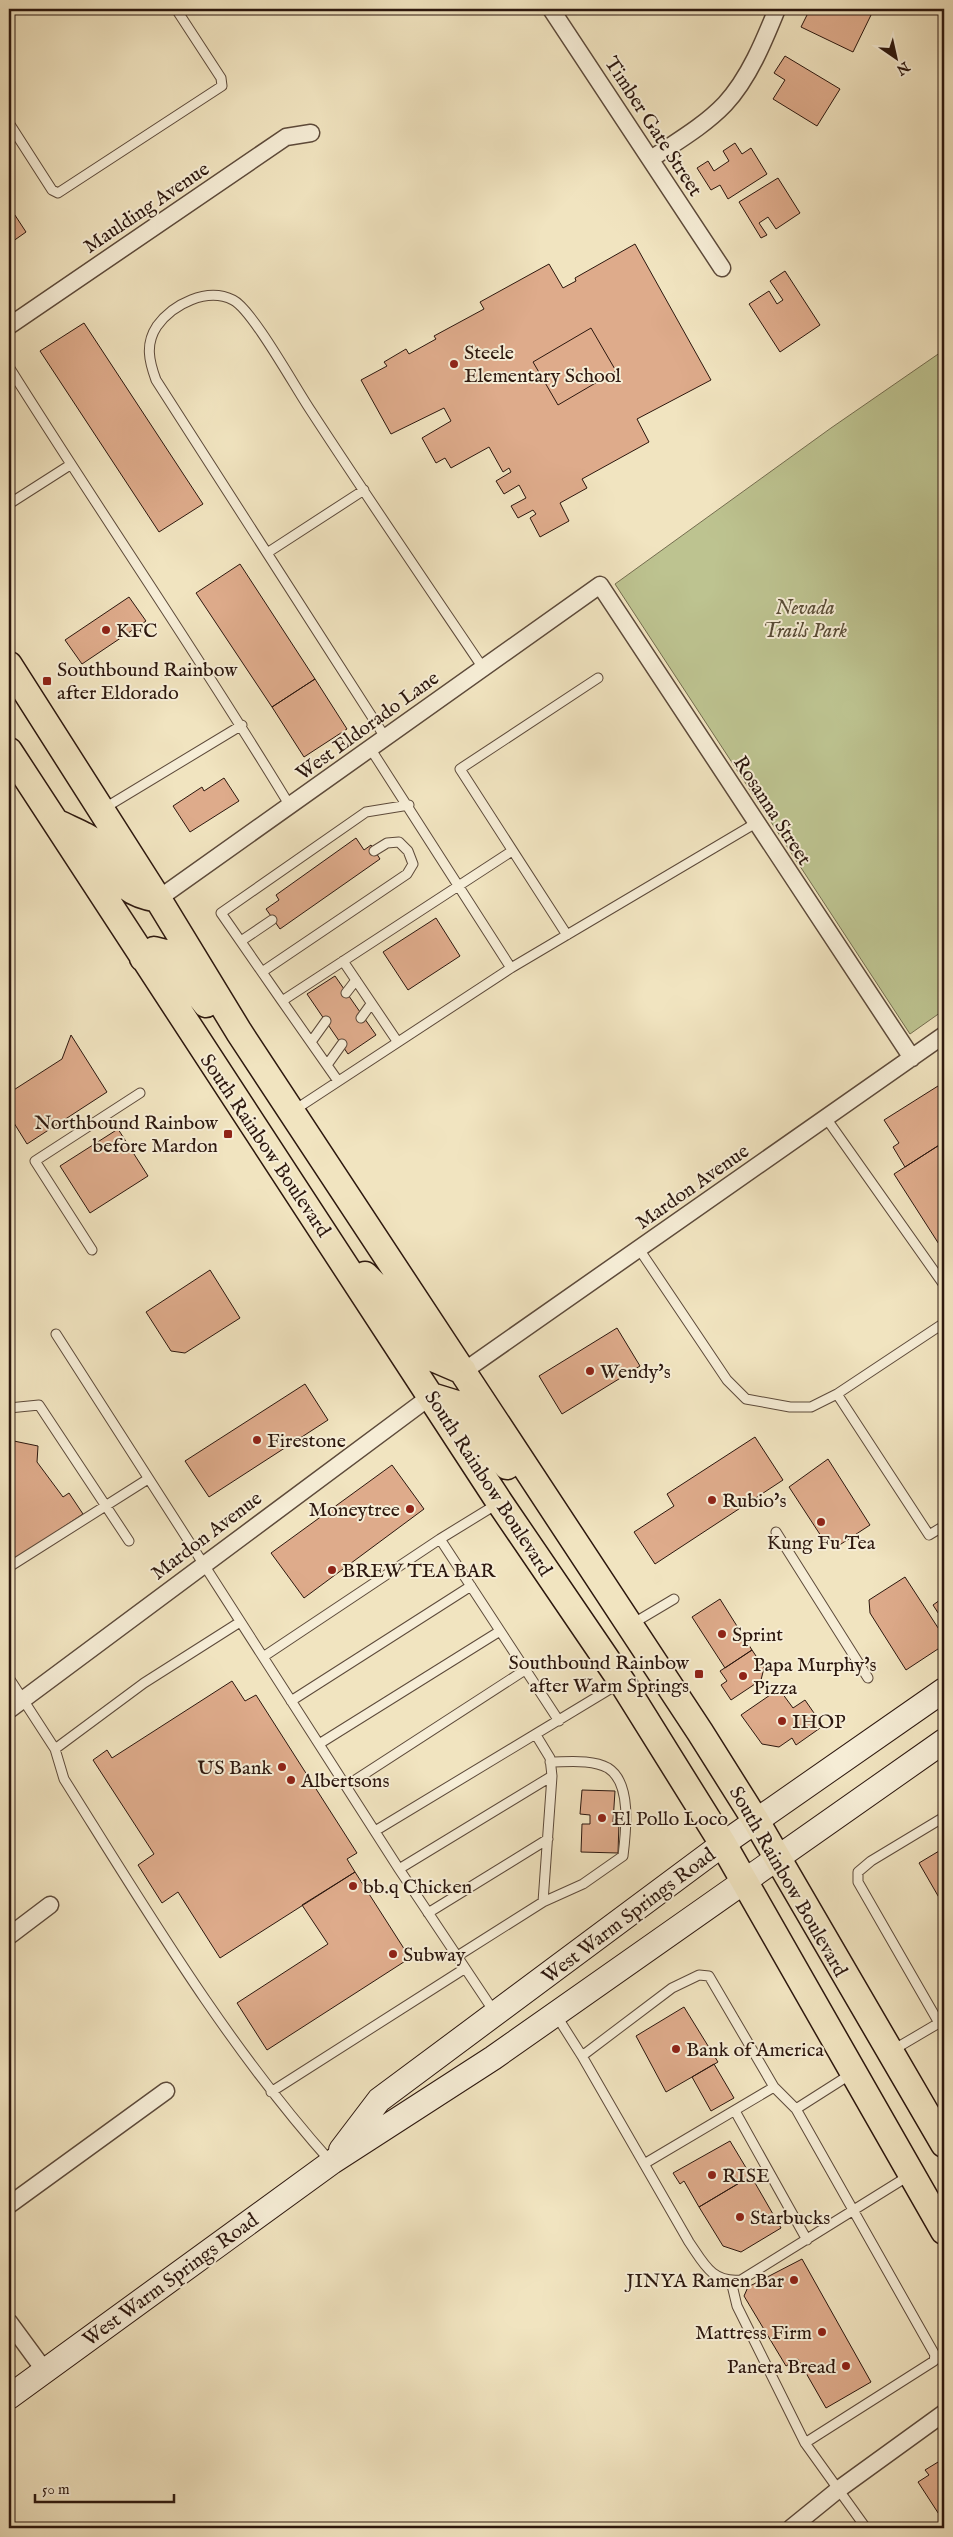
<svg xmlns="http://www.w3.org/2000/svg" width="953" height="2537" font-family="'IM FELL English',serif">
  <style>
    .green { fill: #bdc390; stroke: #746d4f }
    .building { fill: #deab8b; stroke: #2c170e }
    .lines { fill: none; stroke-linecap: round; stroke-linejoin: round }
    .service-casing { stroke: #5d4a3a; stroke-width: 11 }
    .minor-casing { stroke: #5d4a3a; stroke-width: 19 }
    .secondary-casing { stroke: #2c170e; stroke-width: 26 }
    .primary-casing { stroke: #2c170e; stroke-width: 29 }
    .service { stroke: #f6edd6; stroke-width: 9 }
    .minor { stroke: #f6edd6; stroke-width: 16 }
    .secondary { stroke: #f6edd6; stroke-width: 24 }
    .primary { stroke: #f1e4c0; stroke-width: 26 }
    .poi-dot { fill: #8f2418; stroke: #f6edd6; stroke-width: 2 }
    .labels { text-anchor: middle; stroke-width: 4; stroke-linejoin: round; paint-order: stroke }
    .street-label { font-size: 20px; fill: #2c170e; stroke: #f6edd6 }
    .poi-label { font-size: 20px; fill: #2c170e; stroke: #f6edd6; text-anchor: start }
    .park-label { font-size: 20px; font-style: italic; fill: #584b35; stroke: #f6edd6 }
  </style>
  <rect width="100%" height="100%" fill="#f1e4c0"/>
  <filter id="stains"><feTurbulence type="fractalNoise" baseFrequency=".004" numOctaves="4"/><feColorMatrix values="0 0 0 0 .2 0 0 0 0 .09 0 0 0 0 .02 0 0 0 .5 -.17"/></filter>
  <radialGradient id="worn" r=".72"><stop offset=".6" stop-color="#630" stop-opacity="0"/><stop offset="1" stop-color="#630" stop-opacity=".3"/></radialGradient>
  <path class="green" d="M944,350V1010L910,1034L615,584L831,428Z"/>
  <path class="building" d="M810,9H863L872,13L853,52L801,27Z
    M785,56L840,89L817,126L773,99L785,80L774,73Z
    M735,143L742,154L751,148L767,174L728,199L720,185L711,190L697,168L708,161L714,171L729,161L723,151Z
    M778,178L800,213L776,229L768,217L759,223L767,235L761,238L739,202Z
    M9,206L26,232L9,244Z
    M635,244L711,380L637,419L649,442L582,479L587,488L560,503L569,521L540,537L530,518L536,514L533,510L518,518L511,506L526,498L519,485L504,494L496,481L511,472L509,468L503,472L489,447L451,468L445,458L436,463L422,438L451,421L444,408L391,434L361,380L387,366L384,362L406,349L409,354L436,339L434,336L484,309L480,302L549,264L563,288L576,281L575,278Z
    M785,271L820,325L780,352L749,304L769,291L777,304L783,300L770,281Z
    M84,323L203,504L159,532L40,351Z
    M591,328L616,371L558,405L533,362Z
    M240,564L315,679L272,707L196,593Z
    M129,597L146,621L82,664L65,640Z
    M315,679L347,729L304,757L272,707Z
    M224,778L239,801L190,832L173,806L202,787L204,791Z
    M356,838L364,850L371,845L380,859L280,929L266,909L279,900L276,895Z
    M436,918L460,956L408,990L383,952Z
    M335,976L376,1035L348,1054L307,994Z
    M71,1035L107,1092L27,1144L9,1115V1093L62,1059Z
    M938,1086L944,1096V1142L905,1167L893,1147L899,1143L884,1120Z
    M118,1129L148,1176L90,1213L60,1166Z
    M944,1142V1252L894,1174Z
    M210,1270L240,1318L185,1353L171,1351L146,1312Z
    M617,1328L640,1366L562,1414L539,1376Z
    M305,1384L328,1420L209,1497L185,1461Z
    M755,1437L783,1480L655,1564L634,1532L674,1506L667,1494Z
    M9,1440L38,1446L37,1462L63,1497L69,1493L83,1514L9,1563Z
    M828,1459L870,1525L838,1546L823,1539L789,1487Z
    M392,1465L424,1509L304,1598L271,1553Z
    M905,1577L944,1637V1645L906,1670L870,1613L869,1600Z
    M944,1597V1622L933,1605Z
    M720,1599L752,1650L725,1668L692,1617Z
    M752,1650L764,1668L761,1680L731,1700L721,1685L727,1681L720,1671Z
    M232,1681L245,1701L256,1695L357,1853L347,1859L355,1872L220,1958L178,1892L162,1903L138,1865L154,1854L93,1760L107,1750L112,1758Z
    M773,1693H782L793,1708L805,1700L823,1726L796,1745L792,1738L779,1747L762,1744L741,1715Z
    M582,1790L615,1791L613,1822H619L618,1853L581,1852L582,1824H590V1815L580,1814Z
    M944,1848V1900L941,1901L919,1863Z
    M355,1872L410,1958L267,2050L237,2003L328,1944L302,1905Z
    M684,2007L718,2062L666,2092L636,2036Z
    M714,2064L734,2098L711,2111L692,2077Z
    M730,2141L751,2176L699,2207L684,2181L680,2184L673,2173Z
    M751,2176L781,2228L741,2252L723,2246L699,2207Z
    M802,2259L871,2382L826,2408L798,2359L786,2366L744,2296L748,2287Z
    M943,2459L944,2461V2522L918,2482L929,2475L925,2470Z"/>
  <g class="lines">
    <g class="service-casing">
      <path id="service" d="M9,123L52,190L58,193L222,86L221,78L176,9
        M9,367C101,514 200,657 290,806
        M9,504L70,465
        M267,553L364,490
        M385,737L156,380C149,361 145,344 157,326C173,304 207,287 233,300C252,309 296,389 311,411C367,497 425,582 483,668
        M409,805L366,812L221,913L282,1001L512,851
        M103,809L242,725
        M567,935L460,769L598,678
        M241,941L272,920
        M343,961L397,1041
        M511,968L756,823
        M262,972L407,874L413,864L408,851L399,842L387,843L374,851
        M346,993L356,980
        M282,1001L338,1081
        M361,1018L371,1004
        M311,1042L326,1021
        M327,1065L342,1044
        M293,1111L511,968L370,748
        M826,1118L944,1285
        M639,1249L727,1380L746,1399L790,1407H811L837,1394L944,1323
        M92,1250L35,1161L140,1093
        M56,1334L399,1869L495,2013
        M837,1394L929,1535L944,1526
        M9,1408L39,1405L129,1541
        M776,1532L868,1678
        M440,1539L559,1721
        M9,1567L148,1479
        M632,1624L674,1599
        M263,1657L440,1539L497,1504
        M9,1678L55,1749L64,1779C147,1911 227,2046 331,2162
        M291,1701L471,1586
        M536,1735L550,1758L552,1776L543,1902
        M319,1744L500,1631
        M55,1749L144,1683L240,1622
        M346,1786L525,1670
        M375,1831L620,1683
        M399,1869L552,1776
        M428,1913L548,1839
        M456,1957L543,1902L583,1884L623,1856C626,1831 632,1783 608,1768C592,1759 568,1762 550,1762
        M556,2015L582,2056L689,2242C704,2264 712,2283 741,2280L910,2175
        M939,2023L858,1882V1872L871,1861L944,1817
        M893,2050L944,2020
        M582,2056L672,1988L699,1975L709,1976L774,2087L796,2109L935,2355L934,2361L805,2443
        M271,2092L464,1969
        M796,2109L851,2074
        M735,2111L807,2240
        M644,2164L774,2087
        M731,2281L737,2306L805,2443L866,2528"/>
    </g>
    <g class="minor-casing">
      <path id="minor" d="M551,9L722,268
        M651,159C676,142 704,126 725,104C749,78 764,41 777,9
        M9,326L286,137L311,133
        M158,899L600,585L912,1058
        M464,1371L944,1035
        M9,1710L431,1396
        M9,1936L50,1905
        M9,2205L166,2091
        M9,2322L45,2371
        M791,2528L839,2489L944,2413"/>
    </g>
    <g class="secondary-casing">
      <path id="secondary" d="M341,2150L379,2100L723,1844L944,1690
        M9,2397L332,2162L493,2058L944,1741"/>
    </g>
    <g class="primary-casing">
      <path id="primary" d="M9,665L158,899L239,1032L700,1732L756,1821L944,2144
        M9,751L500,1503L622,1682L723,1844L944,2231
        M56,822C68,829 88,835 97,845C123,873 113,891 158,899
        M143,958L154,950L166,953L206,1004
        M365,1275L395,1305L428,1352L435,1359L463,1371
        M431,1396L457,1404L467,1413L507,1466"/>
    </g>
    <use href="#service" class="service"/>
    <use href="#minor" class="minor"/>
    <use href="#secondary" class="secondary"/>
    <use href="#primary" class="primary"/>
  </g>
  <g class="poi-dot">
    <circle cx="454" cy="364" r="5"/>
    <circle cx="106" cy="630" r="5"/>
    <rect x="42" y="676" width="10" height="10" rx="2.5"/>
    <rect x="223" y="1129" width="10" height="10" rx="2.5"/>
    <circle cx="590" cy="1371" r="5"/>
    <circle cx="257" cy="1440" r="5"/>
    <circle cx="712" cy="1500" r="5"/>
    <circle cx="410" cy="1509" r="5"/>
    <circle cx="821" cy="1522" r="5"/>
    <circle cx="332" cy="1570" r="5"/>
    <circle cx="722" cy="1634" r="5"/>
    <rect x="694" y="1669" width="10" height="10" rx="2.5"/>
    <circle cx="743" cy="1676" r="5"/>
    <circle cx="782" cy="1721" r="5"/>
    <circle cx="282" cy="1767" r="5"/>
    <circle cx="291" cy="1780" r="5"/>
    <circle cx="602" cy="1818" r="5"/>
    <circle cx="353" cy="1886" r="5"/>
    <circle cx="393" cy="1954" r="5"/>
    <circle cx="676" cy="2049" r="5"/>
    <circle cx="712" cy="2175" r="5"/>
    <circle cx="740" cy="2217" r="5"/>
    <circle cx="794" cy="2280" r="5"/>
    <circle cx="822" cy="2332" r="5"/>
    <circle cx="846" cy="2366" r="5"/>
  </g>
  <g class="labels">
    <g class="street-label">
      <text transform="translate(654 126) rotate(57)" y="7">Timber Gate Street</text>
      <text transform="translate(146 207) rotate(-34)" y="7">Maulding Avenue</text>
      <text transform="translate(367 725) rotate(-36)" y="7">West Eldorado Lane</text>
      <text transform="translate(773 810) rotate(57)" y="7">Rosanna Street</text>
      <text transform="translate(266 1145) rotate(56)" y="7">South Rainbow Boulevard</text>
      <text transform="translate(692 1186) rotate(-35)" y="7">Mardon Avenue</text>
      <text transform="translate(489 1483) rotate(57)" y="7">South Rainbow Boulevard</text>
      <text transform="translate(206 1535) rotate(-37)" y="7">Mardon Avenue</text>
      <text transform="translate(789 1881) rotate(60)" y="7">South Rainbow Boulevard</text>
      <text transform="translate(628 1915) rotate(-37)" y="7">West Warm Springs Road</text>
      <text transform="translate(170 2279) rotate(-36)" y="7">West Warm Springs Road</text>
    </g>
    <g class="poi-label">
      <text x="464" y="359">Steele<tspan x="464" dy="23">Elementary School</tspan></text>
      <text x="116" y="637">KFC</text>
      <text x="57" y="676">Southbound Rainbow<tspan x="57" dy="23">after Eldorado</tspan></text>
      <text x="218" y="1129" text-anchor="end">Northbound Rainbow<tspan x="218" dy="23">before Mardon</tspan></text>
      <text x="600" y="1378">Wendy's</text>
      <text x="267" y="1447">Firestone</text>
      <text x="722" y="1507">Rubio's</text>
      <text x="400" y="1516" text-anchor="end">Moneytree</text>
      <text x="821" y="1549" text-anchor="middle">Kung Fu Tea</text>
      <text x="342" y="1577">BREW TEA BAR</text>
      <text x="732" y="1641">Sprint</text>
      <text x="689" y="1669" text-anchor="end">Southbound Rainbow<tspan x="689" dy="23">after Warm Springs</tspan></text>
      <text x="753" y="1671">Papa Murphy's<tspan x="753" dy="23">Pizza</tspan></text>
      <text x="792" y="1728">IHOP</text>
      <text x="272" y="1774" text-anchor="end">US Bank</text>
      <text x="301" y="1787">Albertsons</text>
      <text x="612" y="1825">El Pollo Loco</text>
      <text x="363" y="1893">bb.q Chicken</text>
      <text x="403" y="1961">Subway</text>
      <text x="686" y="2056">Bank of America</text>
      <text x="722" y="2182">RISE</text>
      <text x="750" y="2224">Starbucks</text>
      <text x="784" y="2287" text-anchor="end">JINYA Ramen Bar</text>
      <text x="812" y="2339" text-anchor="end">Mattress Firm</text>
      <text x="836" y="2373" text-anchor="end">Panera Bread</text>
    </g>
    <g class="park-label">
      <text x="805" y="614">Nevada<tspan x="805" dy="23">Trails Park</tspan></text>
    </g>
  </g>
  <rect width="953" height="2537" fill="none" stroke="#f1e4c0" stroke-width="30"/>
  <rect x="10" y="10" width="933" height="2517" fill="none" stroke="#2c170e" stroke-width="2.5"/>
  <rect x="15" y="15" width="923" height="2507" fill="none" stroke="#2c170e"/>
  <g transform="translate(896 58) rotate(146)" stroke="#f6edd6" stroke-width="4" paint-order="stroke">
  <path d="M0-4L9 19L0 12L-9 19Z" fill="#2c170e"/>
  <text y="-8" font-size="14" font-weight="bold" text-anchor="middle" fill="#2c170e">N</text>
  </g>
  <path d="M35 2494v8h139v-8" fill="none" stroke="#2c170e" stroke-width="2.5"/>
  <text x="42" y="2494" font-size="15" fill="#2c170e" stroke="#f6edd6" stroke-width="4" paint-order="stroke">50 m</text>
  <rect width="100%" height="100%" filter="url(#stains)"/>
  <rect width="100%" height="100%" fill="url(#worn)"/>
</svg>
